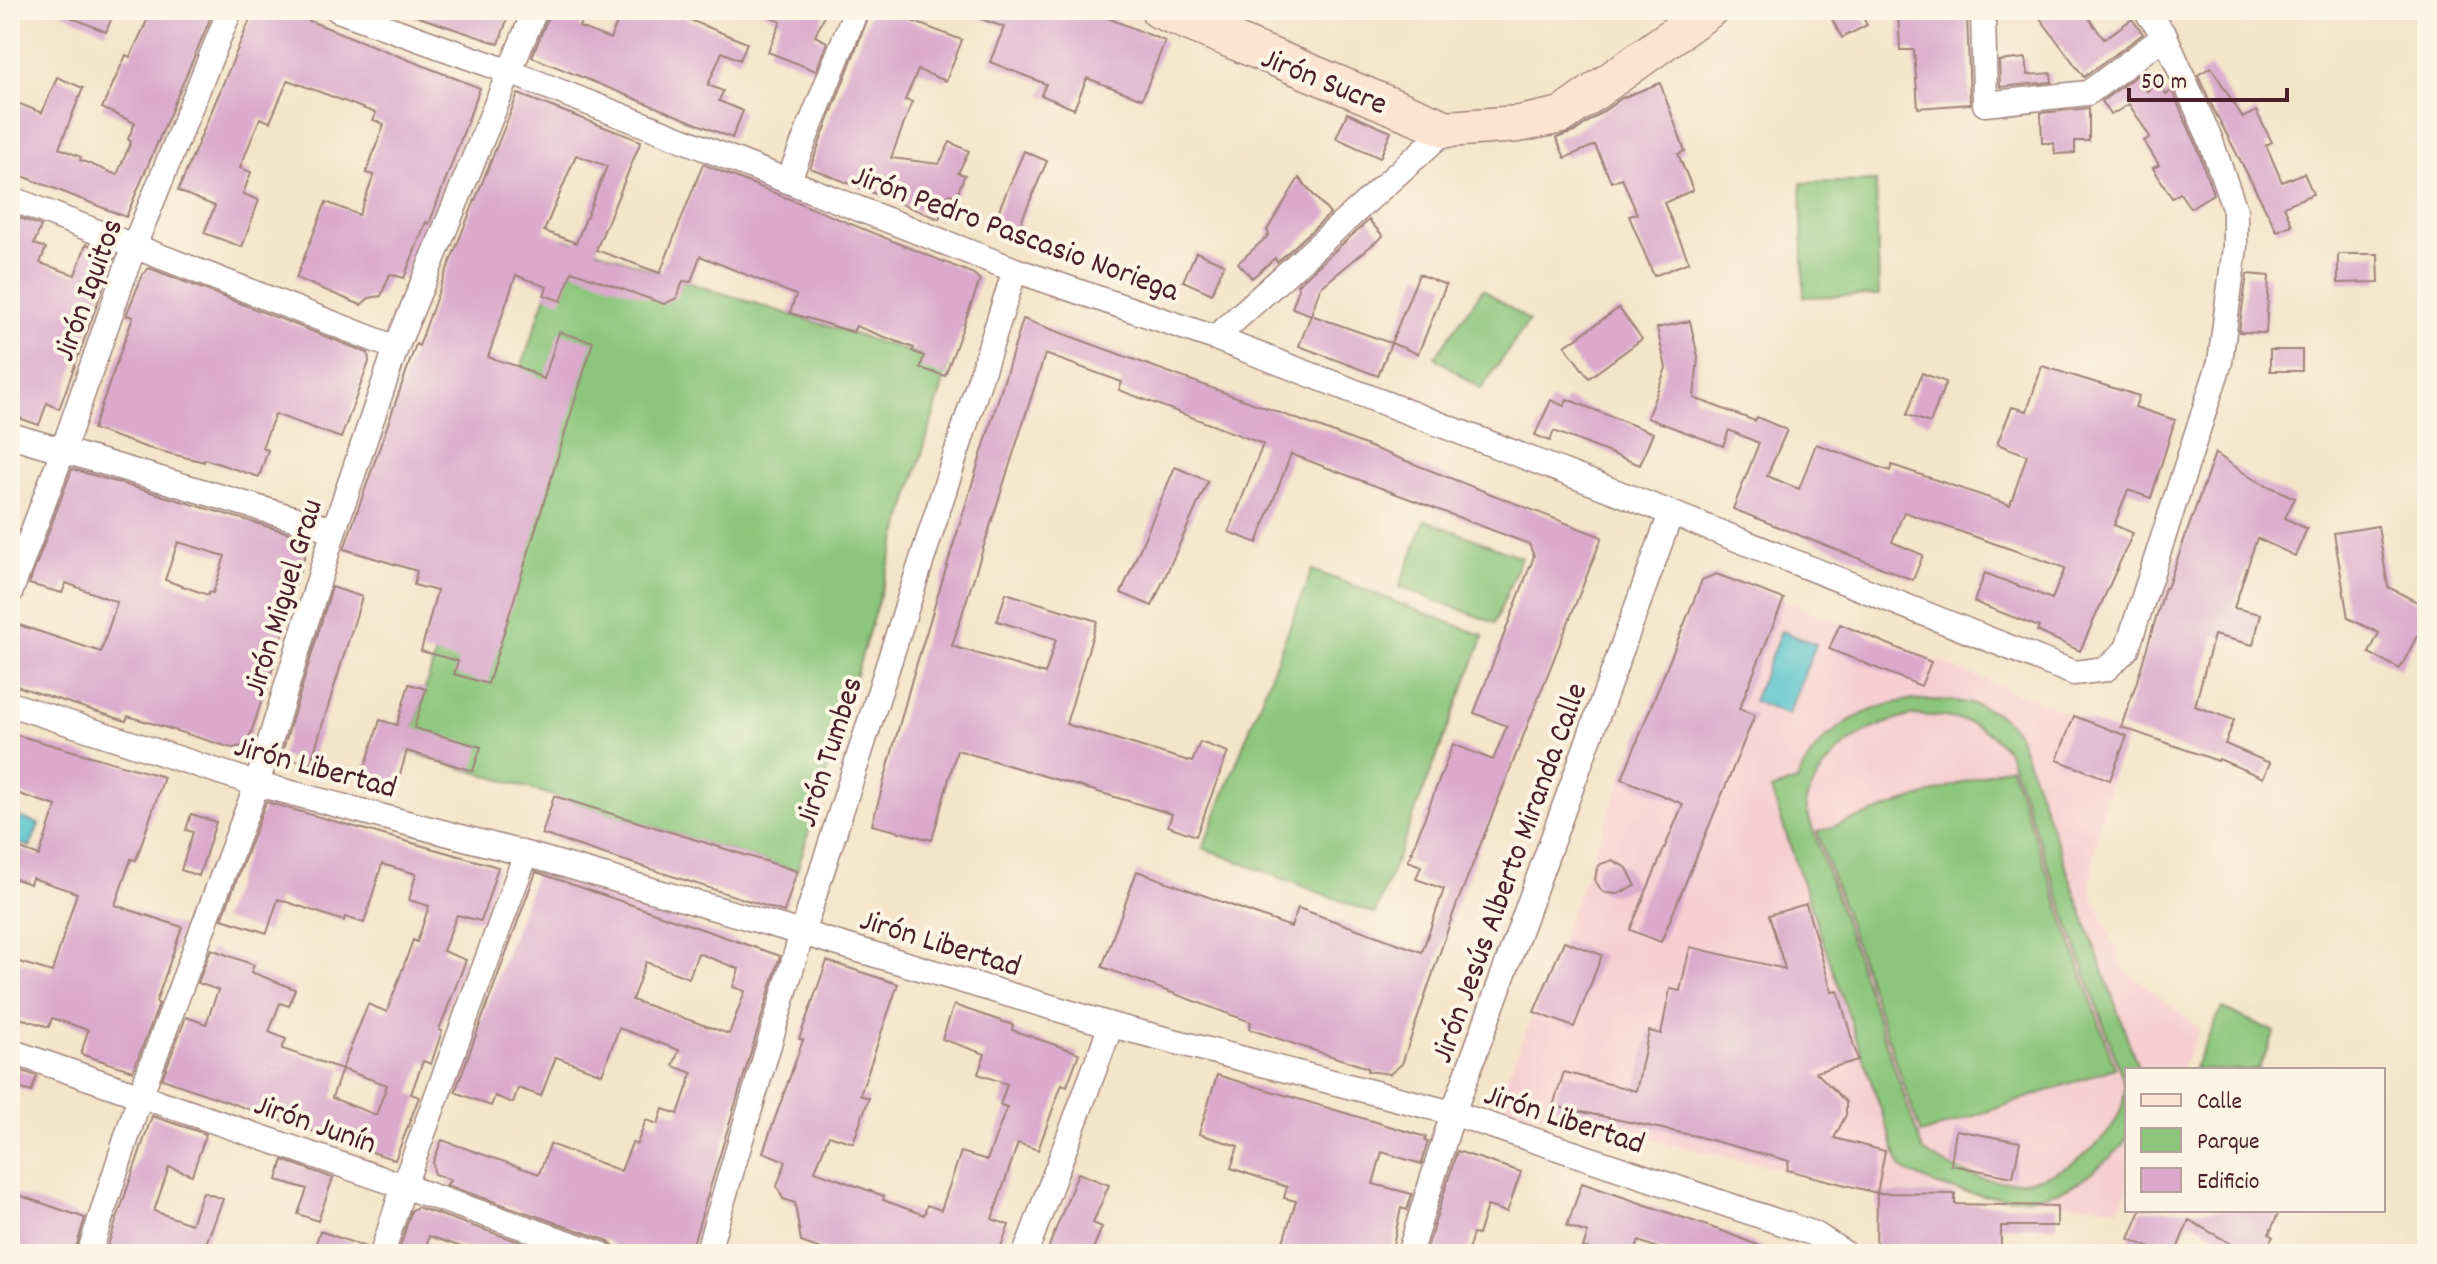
<svg xmlns="http://www.w3.org/2000/svg" width="2437" height="1264" font-family="Dekko,sans-serif">
  <style>
    .built { fill: #f7cfd1 }
    .green { fill: #8bc67b; stroke: #6a7253; stroke-width: 2; fill-rule: evenodd }
    .water { fill: #55c3cc; stroke: #50717c; stroke-width: 2 }
    .building { fill: #daa9cc; fill-rule: evenodd }
    .lines { fill: none; stroke-linecap: round; stroke-linejoin: round }
    .street-casing { stroke: #9f827a; stroke-width: 27 }
    .secondary-casing { stroke: #9f827a; stroke-width: 39 }
    .street { stroke: #fff; stroke-width: 24 }
    .secondary { stroke: #fde4d1; stroke-width: 36 }
    .labels { text-anchor: middle; stroke-width: 8; stroke-linejoin: round; paint-order: stroke }
    .street-label { font-size: 32px; fill: #4a1f2b; stroke: #fcf5e5 }
  </style>
  <rect width="100%" height="100%" fill="#fcf5e5"/>
  <filter id="ink" filterUnits="userSpaceOnUse"><feTurbulence type="fractalNoise" baseFrequency=".0125" numOctaves="2"/><feDisplacementMap in="SourceGraphic" scale="16" xChannelSelector="R" yChannelSelector="G"/><feConvolveMatrix kernelMatrix="1 2 1 2 8 2 1 2 1" color-interpolation-filters="sRGB"/></filter>
  <filter id="wash" filterUnits="userSpaceOnUse"><feTurbulence type="fractalNoise" baseFrequency=".006" numOctaves="4" result="noise"/><feDisplacementMap in="SourceGraphic" scale="32" xChannelSelector="R" yChannelSelector="G"/><feGaussianBlur stdDeviation="1.8" result="paint"/><feColorMatrix in="noise" values="0 0 0 0 0 0 0 0 0 0 0 0 0 0 0 0 0 1.4 0 .05"/><feComposite in="paint" operator="in"/></filter>
  <g filter="url(#wash)">
    <rect width="100%" height="100%" fill="#f4e4c9"/>
    <path class="built" d="M1716,574L2127,736L2110,781L2096,839L2090,888L2124,969L2200,1029L2181,1070H2127V1190L2119,1208L1947,1192L1877,1193L1787,1170L1507,1108L1500,1094L1534,1012L1622,779L1702,580Z"/>
    <path class="green" d="M1876,181L1879,295L1804,297L1801,183Z
      M565,239L683,281L949,364L797,871L407,751L506,413Z
      M1483,289L1529,321L1481,389L1435,357Z
      M1425,520L1521,557L1495,623L1400,587Z
      M1312,570L1484,636L1375,914L1203,848Z
      M1909,700C1938,700 1974,698 1999,715C2006,720 2012,728 2018,734L2139,1070H2127C2127,1084 2131,1127 2127,1137C2123,1147 2110,1158 2102,1164C2091,1174 2080,1182 2067,1188C2022,1208 1942,1194 1901,1168L1771,790L1797,781C1817,732 1859,709 1909,700ZM1913,715C1955,717 1979,718 2008,752L2125,1085C2125,1112 2113,1130 2093,1148C2039,1195 1980,1190 1923,1151L1810,821C1809,816 1806,808 1806,802C1807,793 1815,782 1820,774C1842,739 1874,725 1913,715Z
      M2010,766L2115,1068L1921,1134L1817,832Z
      M2222,1008L2275,1032L2258,1070H2193Z"/>
    <path class="water" d="M1781,631L1816,644L1788,715L1753,701Z
      M10,814L39,824L30,847L10,840Z"/>
    <g id="blocks">
      <path class="building" d="M54,10H115L106,32Z
        M152,10H214L126,217L10,171V100L42,113L57,77L83,88L59,148L81,157L80,160L117,175L131,142L128,139L135,123L102,108L126,55L130,57Z
        M254,10H282L480,88L429,224L426,222L404,278L390,274L381,296L369,298L361,305L296,278L326,202L359,215L374,175L366,173L384,124L373,120L376,113L288,80L270,122L260,118L240,168L251,172L243,194L259,200L242,247L204,233L215,206L178,191Z
        M408,10H510L499,44L407,13Z
        M551,10H586L579,27L610,39L623,10H656L677,19L678,15L747,43L740,60L722,52L708,85L723,91L719,101L743,111L732,138L532,57Z
        M757,10H827L815,36L827,42L816,71L768,52L781,22Z
        M871,10H907L904,18L962,40L946,81L918,70L905,100L912,102L891,158L939,164L950,142L969,151L958,173L965,175L956,196L949,194L939,219L810,168Z
        M962,10H1088L1165,41L1142,99L1087,78L1074,109L1041,95L1046,84L990,62L1004,27L961,12Z
        M1827,10H1859L1867,25L1842,38Z
        M1898,10H1967L1970,104L1918,108L1914,50H1900Z
        M2034,10H2083L2104,39L2132,19L2143,34L2084,77Z
        M2026,58L2028,75L2051,73L2052,82L2000,87L1999,61Z
        M2211,67L2243,118L2256,111L2272,142L2266,145L2282,182L2304,173L2313,194L2284,206L2292,225L2277,231L2214,110L2198,75Z
        M2137,75L2147,91L2159,83L2166,94L2172,91L2196,144L2213,194L2190,208L2180,193L2172,198L2153,168L2159,165L2144,141L2150,137L2129,104L2111,115L2102,101Z
        M1660,83L1685,151L1678,154L1693,190L1664,203L1689,262L1654,276L1629,216L1637,214L1622,178L1611,182L1595,145L1565,158L1556,138L1574,132L1622,98Z
        M518,94L641,141L596,250L660,273L703,164L974,274L980,280L945,376L920,368L924,356L912,351L914,348L856,326L853,332L790,313L796,295L700,256L691,282L683,281L677,298L664,304L572,271L561,301L544,295L547,287L516,275L488,357L520,367L544,379L559,332L593,342L488,684L454,674L458,661L421,651L437,591L414,585L417,571L344,549L416,344L419,346L442,282ZM576,155L607,166L576,243L544,231Z
        M2089,108V141H2075V153L2055,154L2054,143H2042L2041,113Z
        M1347,113L1391,132L1380,158L1336,138Z
        M1024,151L1047,161L1018,229L995,219Z
        M1299,178L1330,214L1277,262L1275,258L1252,278L1238,263L1269,235L1267,230Z
        M10,214L41,226L34,244L46,248L40,263L75,275L86,244L115,255L59,409L47,403L39,425L10,415Z
        M1369,220L1383,236L1320,288L1311,315L1292,308L1299,288L1297,285Z
        M1196,252L1224,264L1212,294L1183,281Z
        M2338,254H2378L2379,282L2338,283Z
        M149,268L368,353L369,362L341,438L275,414L262,448L268,450L259,477L204,459V462L148,448L93,429L133,317L126,315L143,274Z
        M1419,274L1446,285L1418,354L1391,343Z
        M2247,274L2269,276L2266,333L2239,332Z
        M1619,308L1642,339L1589,378L1565,346Z
        M1311,315L1391,343L1378,376L1299,346Z
        M1023,319L1324,429L1602,537L1453,914L1402,1064L1390,1074L1367,1071L1368,1068L1249,1029L1251,1022L1102,967L1137,871L1291,927L1298,908L1422,952L1444,889L1416,879L1421,866L1408,861L1453,744L1493,760L1507,726L1474,713L1534,556L1529,544L1291,454L1257,543L1229,532L1263,444L1119,390L1122,382L1045,354L952,646L1045,674L1056,639L997,621L1006,593L1097,621L1066,724L1192,762L1200,742L1228,752L1196,836L1168,826L1172,814L957,750L932,840L872,825L912,679Z
        M1690,321L1698,357L1694,398L1755,421L1757,417L1787,430L1767,476L1799,489L1816,444L1890,471L1892,465L2010,505L2027,455L1997,444L2012,407L2027,411L2042,366L2139,396L2135,407L2175,420L2151,498L2128,490L2114,525L2133,533L2080,651L2037,631L2039,627L1974,602L1985,573L2052,599L2065,568L1904,512L1892,542L1923,555L1913,580L1733,509L1759,443L1729,430L1723,446L1647,418L1666,368L1657,328Z
        M2270,350H2302V371H2270Z
        M1922,373L1946,382L1930,423L1907,415Z
        M1567,399L1653,433L1640,465L1554,431L1550,441L1535,435L1551,400L1564,406Z
        M2215,453L2253,479L2295,498L2285,518L2307,529L2295,556L2257,538L2234,608L2261,614L2253,645L2214,635L2195,706L2234,720L2225,744L2270,763L2263,778L2219,759L2218,761L2121,727L2136,684L2165,588H2167Z
        M1175,467L1208,481L1152,606L1121,593Z
        M72,469L310,539L284,622L286,623L275,661L250,736L242,746L232,748L128,716L126,721L10,684V622L101,652L117,602L66,583L62,593L29,584ZM178,542L225,556L213,593L209,592L208,595L165,580Z
        M2378,526L2388,587L2427,607V617L2400,669L2369,653L2379,633L2348,618L2334,533Z
        M1716,574L1784,599L1739,709L1755,715L1661,942L1630,930L1683,804L1622,779L1702,580Z
        M332,587L362,597L310,765L281,756Z
        M1840,624L1931,662L1921,686L1829,649Z
        M409,684L426,689L414,728L481,747L473,771L407,751L395,791L361,780L380,720L397,725Z
        M2074,716L2127,736L2110,780L2057,760Z
        M10,733L164,777L136,860L131,859L115,905L182,927L156,1002L159,1004L133,1071L81,1054L88,1030L52,1018L49,1027L10,1015V959L52,972L77,893L32,878L30,884L10,877V845L39,856L56,806L10,791Z
        M554,796L797,871L784,912L542,834Z
        M266,802L498,867L481,921L457,915L443,951L466,960L439,1030L442,1031L431,1064L423,1061L411,1094L419,1097L395,1160L162,1079L186,1017L206,1024L218,990L198,983L211,949L254,965L251,972L295,989L289,1006L280,1003L269,1032L286,1039L282,1049L342,1069L368,1004L387,1012L413,940L417,942L429,906L409,900L416,874L382,864L364,923L345,917L344,921L278,899L267,933L222,919ZM342,1069L387,1085L376,1115L332,1098Z
        M191,814L216,822L199,876L181,870L193,832L186,830Z
        M1612,860L1627,868L1636,886L1617,894L1605,893L1601,890L1595,880L1597,868L1601,864Z
        M536,872L780,956L690,1254H657L639,1248L638,1254H616L613,1245L606,1240L446,1185L451,1180L434,1174L433,1162L442,1140L539,1174L550,1144L621,1171L632,1143L637,1144L646,1120L658,1124L663,1109L678,1114L692,1073L673,1066L679,1050L619,1028L602,1074L556,1057L541,1096L518,1088L513,1103L495,1096L491,1106L455,1092ZM698,953L739,969L733,987L745,991L729,1034L632,1000L646,962L689,978Z
        M1806,904L1832,992L1838,991L1858,1060L1816,1072L1846,1102V1115L1834,1138L1885,1151L1877,1193L1787,1170L1789,1161L1696,1136L1553,1106L1564,1072L1636,1091L1649,1031L1661,1034L1670,989L1680,991L1690,947L1785,969L1769,915Z
        M1564,941L1602,955L1574,1027L1534,1012Z
        M827,961L898,984L860,1095L869,1098L853,1143L829,1135L815,1171L884,1196L883,1200L924,1215L927,1205L941,1210L961,1152L987,1160L1007,1107L1000,1105L1007,1084L978,1074L985,1054L942,1039L954,1005L1013,1025L1012,1030L1079,1053L1067,1086L1062,1084L1038,1150L1018,1143L992,1219L1009,1225L998,1254H835L801,1242L795,1203L783,1199L777,1186L786,1161L763,1152L803,1040L799,1039Z
        M10,1067L37,1076L31,1092L10,1085Z
        M1217,1075L1426,1137L1425,1141L1428,1142L1421,1164L1382,1152L1373,1184L1412,1194L1407,1210L1401,1208L1391,1254H1279L1296,1201L1284,1198L1287,1187L1231,1168L1238,1146L1199,1134Z
        M152,1116L206,1134L192,1175L169,1167L154,1211L191,1224L203,1192L223,1199L202,1254H105Z
        M1956,1130L2020,1142L2013,1177L1951,1165Z
        M1457,1151L1521,1172L1507,1212L1487,1206L1478,1235L1473,1234L1467,1254H1425Z
        M283,1160L333,1178L318,1221L298,1214L307,1189L277,1180Z
        M1078,1173L1109,1185L1093,1223L1102,1227L1091,1254H1046Z
        M1582,1183L1725,1232L1779,1254H1673L1639,1241L1634,1254H1605L1583,1247L1588,1233L1567,1226Z
        M10,1192L85,1218L74,1254H10Z
        M1877,1193L1955,1194V1204L2057,1206V1226H2001V1254L1876,1253Z
        M417,1207L555,1254H482L429,1236L424,1254H398L411,1211Z
        M2141,1210H2280L2269,1234L2273,1237L2262,1254H2229L2233,1245L2189,1220L2175,1254H2165L2129,1239Z
        M320,1231L368,1248L367,1254H312Z"/>
    </g>
  </g>
  <g filter="url(#ink)">
    <use href="#blocks" fill-opacity="0" stroke="#9f827a" stroke-width="2"/>
    <g class="lines">
      <g class="street-casing">
        <path id="street" d="M338,10L510,72L1015,270L1215,338L1671,513L2074,673L2106,669L2127,649L2220,362L2235,247V210L2210,139L2165,36L2145,10
          M1983,10L1985,104L2088,93L2165,36
          M789,179L856,10
          M10,198L396,348
          M1215,338L1447,129
          M10,435L334,530
          M10,593L63,450L134,246L230,10
          M10,704L257,784L526,854L802,933L1111,1025L1453,1113L1815,1234L1846,1254
          M10,1051L601,1254
          M89,1254L140,1096L257,784L334,530L396,348L535,10
          M382,1254L404,1185L526,854
          M707,1254L802,933L1015,270
          M1025,1254L1111,1025
          M1409,1254L1453,1113L1671,513"/>
      </g>
      <g class="secondary-casing">
        <path id="secondary" d="M1159,10L1447,129L1519,124L1562,115L1709,10"/>
      </g>
      <use href="#street" class="street"/>
      <use href="#secondary" class="secondary"/>
    </g>
  </g>
  <g class="labels">
    <g class="street-label">
      <text transform="translate(1325 79) rotate(22)" y="11">Jirón Sucre</text>
      <text transform="translate(1016 231) rotate(20)" y="11">Jirón Pedro Pascasio Noriega</text>
      <text transform="translate(86 289) rotate(-70)" y="11">Jirón Iquitos</text>
      <text transform="translate(281 597) rotate(-73)" y="11">Jirón Miguel Grau</text>
      <text transform="translate(827 751) rotate(-72)" y="11">Jirón Tumbes</text>
      <text transform="translate(316 765) rotate(15)" y="11">Jirón Libertad</text>
      <text transform="translate(1507 872) rotate(-70)" y="11">Jirón Jesús Alberto Miranda Calle</text>
      <text transform="translate(941 941) rotate(17)" y="11">Jirón Libertad</text>
      <text transform="translate(1565 1117) rotate(18)" y="11">Jirón Libertad</text>
      <text transform="translate(316 1122) rotate(19)" y="11">Jirón Junín</text>
    </g>
  </g>
  <rect width="2437" height="1264" fill="none" stroke="#fcf5e5" stroke-width="40"/>
  <rect x="2125" y="1068" width="260" height="144" fill="#fcf5e5" stroke="#b59f9b" stroke-width="2"/>
  <rect x="2141" y="1094" width="40" height="12" fill="#fde4d1" stroke="#b59f9b" stroke-width="2"/>
  <text x="2197" y="1108" font-size="24" fill="#4a1f2b">Calle</text>
  <rect x="2141" y="1128" width="40" height="24" fill="#8bc67b" stroke="#b59f9b" stroke-width="2"/>
  <text x="2197" y="1148" font-size="24" fill="#4a1f2b">Parque</text>
  <rect x="2141" y="1168" width="40" height="24" fill="#daa9cc" stroke="#b59f9b" stroke-width="2"/>
  <text x="2197" y="1188" font-size="24" fill="#4a1f2b">Edificio</text>
  <path d="M2129 88v12h158v-12" fill="none" stroke="#4a1f2b" stroke-width="4"/>
  <text x="2141" y="88" font-size="24" fill="#4a1f2b" stroke="#fcf5e5" stroke-width="6" paint-order="stroke">50 m</text>
</svg>
